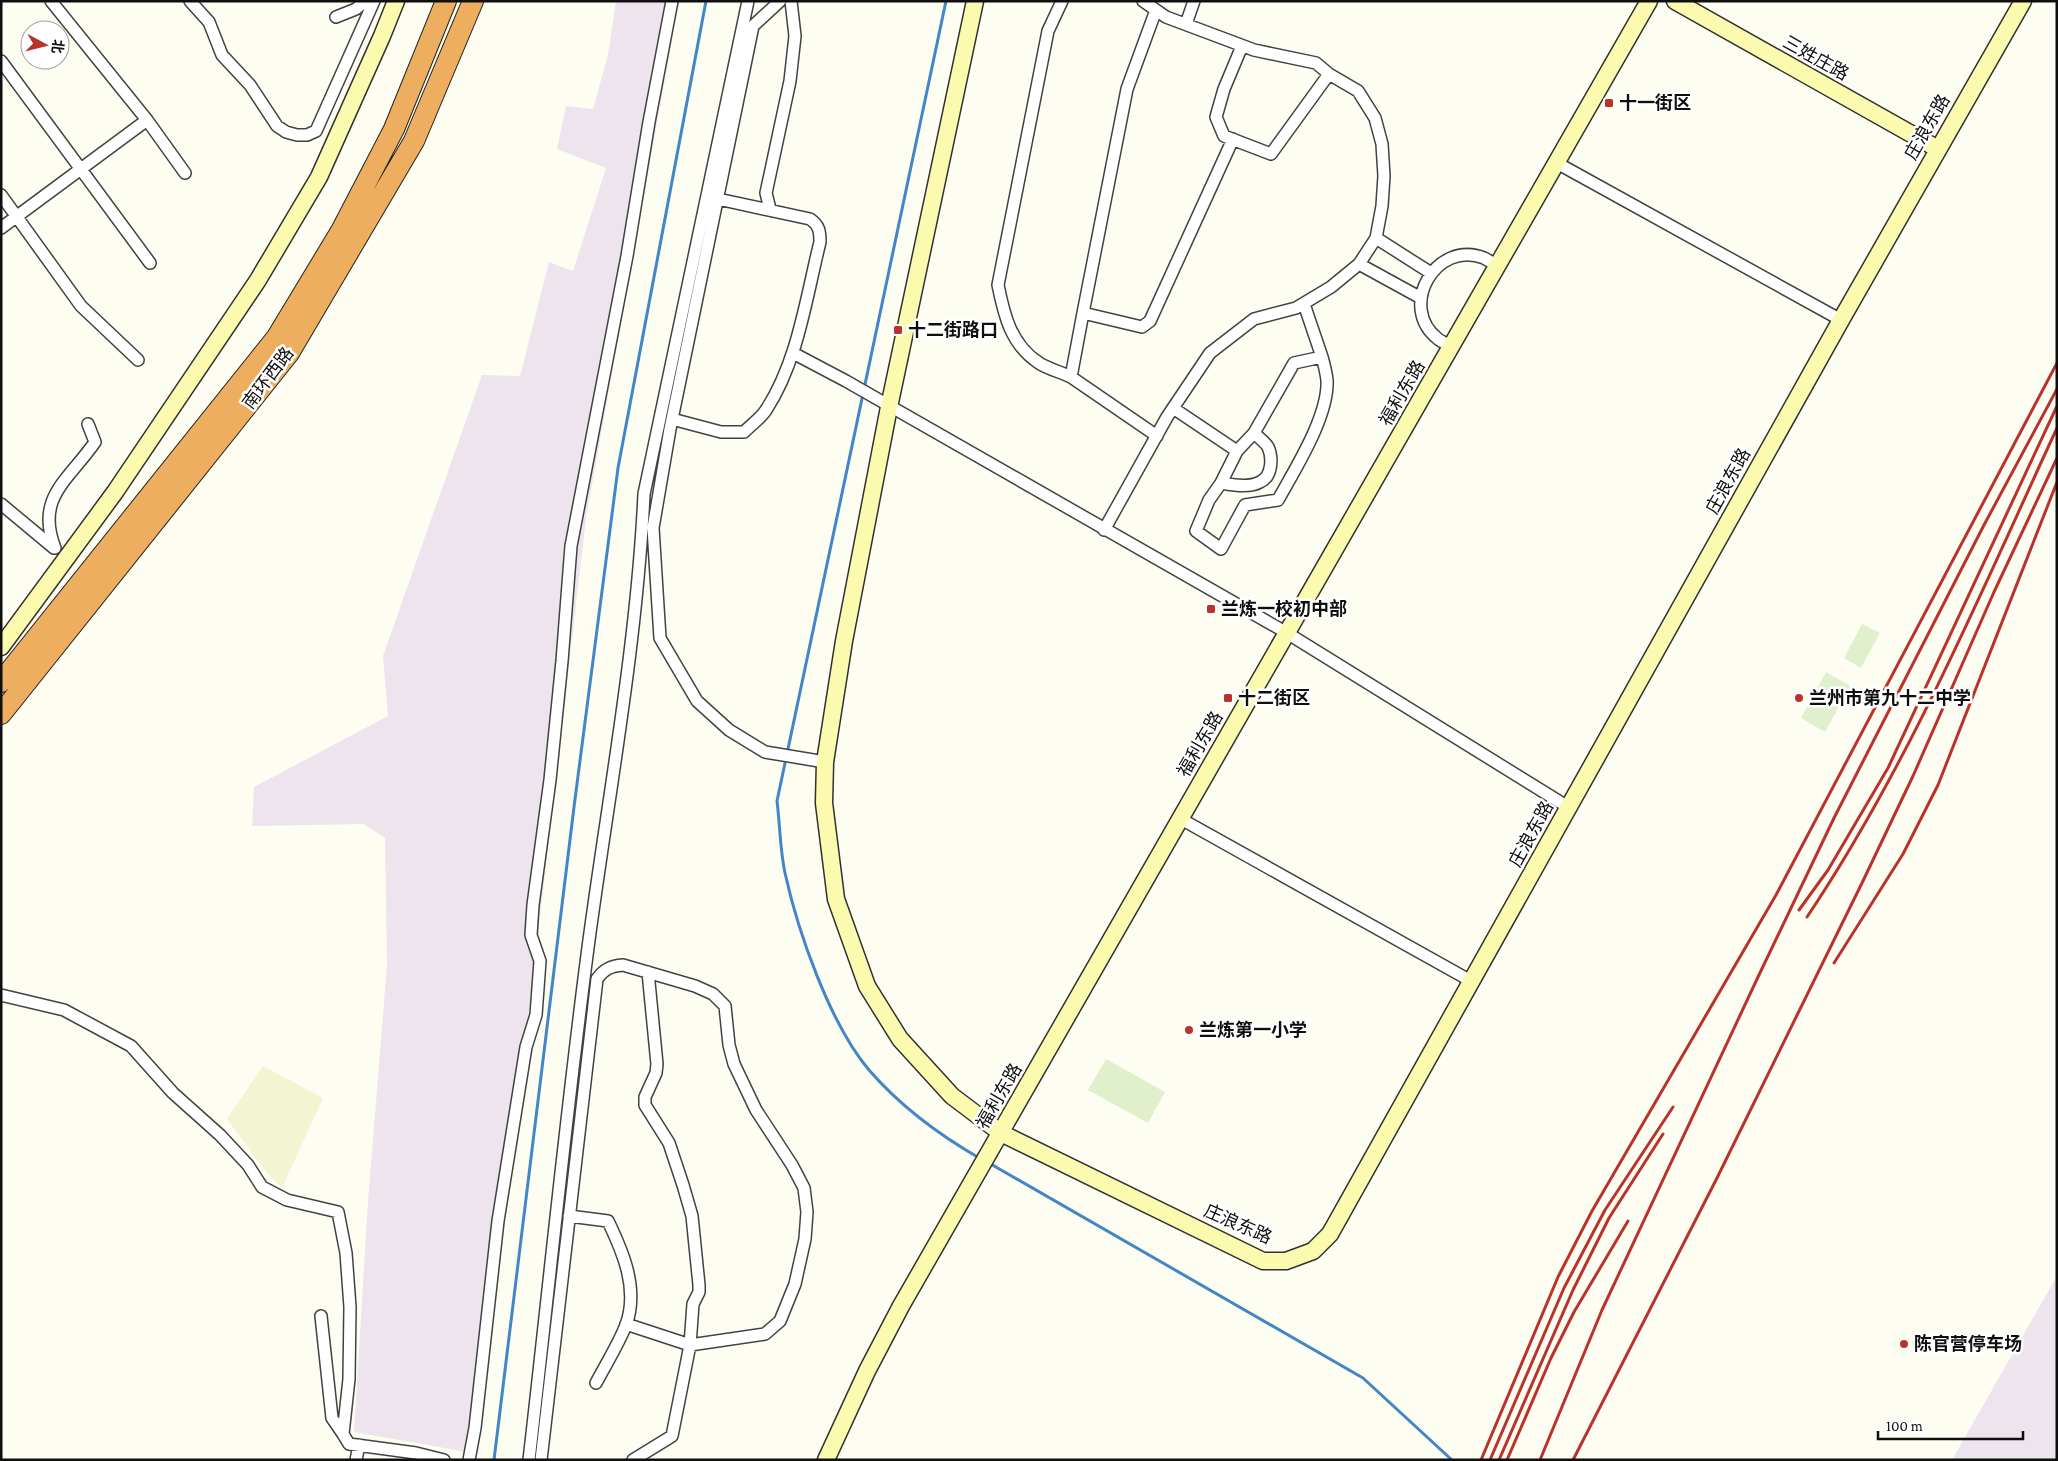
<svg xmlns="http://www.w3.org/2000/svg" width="2058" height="1461" font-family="'Crimson Pro','Noto Sans SC',serif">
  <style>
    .industrial { fill: #ede4ed }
    .farmland { fill: #f3f4d2 }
    .pitch { fill: #e0f0cd }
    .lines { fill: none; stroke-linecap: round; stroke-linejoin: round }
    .stream { stroke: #4286c8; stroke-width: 3 }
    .street-casing { stroke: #424242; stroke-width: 14 }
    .secondary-casing { stroke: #313131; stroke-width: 19 }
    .highway-casing { stroke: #202020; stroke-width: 22 }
    .street { stroke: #fff; stroke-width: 11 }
    .secondary { stroke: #fbfaaf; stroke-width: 16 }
    .highway { stroke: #eeae60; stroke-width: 20 }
    .rail { stroke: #ba322c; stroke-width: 3 }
    .poi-dot { fill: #ba322c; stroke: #fff; stroke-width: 2 }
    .labels { text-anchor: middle; stroke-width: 5; stroke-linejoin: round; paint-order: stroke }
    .street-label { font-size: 18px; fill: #0f0f0f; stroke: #fff }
    .poi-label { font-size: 18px; font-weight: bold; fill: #0f0f0f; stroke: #fff; text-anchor: start }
  </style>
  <rect width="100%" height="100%" fill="#fefdf1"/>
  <path class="industrial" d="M616,1H679L586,518L478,1454L354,1432L368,1202L387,965L385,838L364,824L252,826L254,787L388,716L383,656L482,375L520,376L549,262L573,271L606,168L557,149L566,106L593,109L608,55Z
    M2057,1276V1460H1952Z"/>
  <path class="farmland" d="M263,1066L323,1098L282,1188L267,1173L227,1119Z"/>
  <path class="pitch" d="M1862,624L1880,633L1861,668L1844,658Z
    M1826,672L1850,686L1825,732L1801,718Z
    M1106,1059L1165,1092L1148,1123L1088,1090Z"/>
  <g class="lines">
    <path class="stream" d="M946,1L777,801C780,825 780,850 785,873C798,932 830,1024 869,1070C901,1107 939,1135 981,1159
      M989,1163L1363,1378L1452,1460
      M494,1460L574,807L618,468L706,1"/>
    <g class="street-casing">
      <path id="street" d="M51,1L147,120L185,173
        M190,1L209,22L222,55L250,85L277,126L286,132L297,135H307L316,131L374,1
        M780,1L753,26L670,429L653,528L660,638L697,701L729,730L765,752L825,762
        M1062,1L1048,31L998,285C1004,315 1011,345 1039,363C1048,369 1061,372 1071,377
        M1156,10L1127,89L1083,313L1142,327L1150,321L1233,139
        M336,17L356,9L365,1
        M1186,24L1194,1
        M1242,46L1224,89L1216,117L1224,136L1271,154L1329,74
        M1,61L150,263
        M1557,163L1841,320
        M1,195L81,306L138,360
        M770,209L766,193L790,81L795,36L791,1
        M1,228L147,120
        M1376,238L1431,273
        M1359,264L1421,298
        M1083,313L1071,377L1157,436
        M1451,346C1447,344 1442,342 1438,339C1397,307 1436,239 1484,258C1488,260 1493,263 1497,266
        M793,353L846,381L1287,633L1568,807
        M1173,408L1237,451L1254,433L1294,363L1322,357L1304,304
        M672,419L721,432H744C751,425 761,418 766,410C798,361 806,298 820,242C820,231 819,225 810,219L718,199
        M1237,451L1221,483L1209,500L1196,531L1221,549L1245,505L1278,500C1295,469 1329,416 1327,380C1326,372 1324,364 1322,357
        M1221,483C1234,485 1249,488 1260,482C1272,477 1273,458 1268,447C1265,442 1258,437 1254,433
        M1,504L54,548
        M1104,530L1167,417L1210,353L1254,319L1296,308L1331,287L1359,264L1376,238L1382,206L1384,176L1382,144L1375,118L1358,91L1329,74L1316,63L1254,50L1166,17L1143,1
        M55,548C35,497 69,480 95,442L88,424
        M1181,819L1471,981
        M1,995L64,1010L131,1046L173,1093L220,1135L248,1165L262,1187L287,1200L338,1212L346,1253L350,1307L349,1379L343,1434L349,1444L416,1453L444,1460
        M569,1216L608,1221C623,1252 639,1289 626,1325C618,1345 606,1364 596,1383
        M321,1316L332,1418L343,1434
        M356,1460L359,1445
        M469,1460L475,1428L498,1221L526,1047L536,1015L540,961L531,935L533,905L550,780L562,661L571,546L627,256L649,122L672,1
        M529,1460C549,1287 566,1113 589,940C609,792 637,644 644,494L748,1
        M541,1460L597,979C604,969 611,966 623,965L695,986L713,994L725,1006L729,1045L734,1064L756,1110L792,1165L804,1188L807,1212L805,1239L795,1284L780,1321L765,1334L690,1345L626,1324
        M633,1460L672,1436L690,1345L693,1304L699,1292V1285L692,1216L683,1185L669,1143L645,1105V1097L656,1073L657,1064L648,972"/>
    </g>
    <g class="secondary-casing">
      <path id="secondary" d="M975,1L889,407L844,641L825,762L824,803L836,899L867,986L900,1039L952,1096L1001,1133L1263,1261H1286L1313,1251L1330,1234L1841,320L2023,1
        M1675,1L1938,149
        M1,647L115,492L258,280L319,177L382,36L396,1
        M826,1460L867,1371L901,1306L1649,1"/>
    </g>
    <g class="highway-casing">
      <path id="highway" d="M1,682L277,337L341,231L394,129L446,1
        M1,714L289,353L414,141L473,1"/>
    </g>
    <use href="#street" class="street"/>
    <use href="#secondary" class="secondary"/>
    <use href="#highway" class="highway"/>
    <path class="rail" d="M1799,910L1828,870L1888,768L2057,406
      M1807,917C1909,765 1980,594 2057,428
      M1834,963L1903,854L1938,785L2057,482
      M1481,1460L1558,1277L1592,1211L1776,895L2057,363
      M1490,1460L1564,1288L1605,1210L1673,1107
      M1499,1460L1573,1290L1609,1218L1663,1134
      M1507,1460L1551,1358L1574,1312L1628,1221
      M1540,1460L1602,1310L1758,977L1834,818L1984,525L2057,389
      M1573,1460L1717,1178L1862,883L1913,776L1994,592L2057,458"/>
  </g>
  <g class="poi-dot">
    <rect x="1604" y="98" width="10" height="10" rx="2.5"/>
    <rect x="893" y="325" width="10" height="10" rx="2.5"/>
    <rect x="1206" y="604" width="10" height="10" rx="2.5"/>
    <rect x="1223" y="693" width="10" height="10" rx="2.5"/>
    <circle cx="1799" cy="698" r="5"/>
    <circle cx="1189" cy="1030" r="5"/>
    <circle cx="1904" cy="1344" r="5"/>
  </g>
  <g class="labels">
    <g class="street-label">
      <text transform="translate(1816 58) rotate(29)" y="6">三姓庄路</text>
      <text transform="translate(1927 127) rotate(-60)" y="6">庄浪东路</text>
      <text transform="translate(268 378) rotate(-53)" y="6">南环西路</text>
      <text transform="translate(1402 393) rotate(-60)" y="6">福利东路</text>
      <text transform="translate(1728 481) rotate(-61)" y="6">庄浪东路</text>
      <text transform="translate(1200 744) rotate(-60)" y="6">福利东路</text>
      <text transform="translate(1531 834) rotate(-61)" y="6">庄浪东路</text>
      <text transform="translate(999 1096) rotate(-60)" y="6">福利东路</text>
      <text transform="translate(1238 1224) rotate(24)" y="6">庄浪东路</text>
    </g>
    <g class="poi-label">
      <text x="1619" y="109">十一街区</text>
      <text x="908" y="336">十二街路口</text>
      <text x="1221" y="615">兰炼一校初中部</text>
      <text x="1238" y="704">十二街区</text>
      <text x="1809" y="704">兰州市第九十二中学</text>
      <text x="1199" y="1036">兰炼第一小学</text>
      <text x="1914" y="1350">陈官营停车场</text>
    </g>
  </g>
  <rect width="2058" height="1461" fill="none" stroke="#0f0f0f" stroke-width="5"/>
  <g transform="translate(45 45) rotate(97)"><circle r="24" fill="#ffffff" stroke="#9f9f9f"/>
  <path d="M0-4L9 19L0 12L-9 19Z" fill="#ba322c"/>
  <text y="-8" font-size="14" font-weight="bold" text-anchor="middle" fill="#0f0f0f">北</text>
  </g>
  <path d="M1878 1431v8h145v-8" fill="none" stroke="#0f0f0f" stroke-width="2.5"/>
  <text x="1886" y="1431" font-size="15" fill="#0f0f0f" stroke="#ffffff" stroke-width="4" paint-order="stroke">100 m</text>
</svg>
